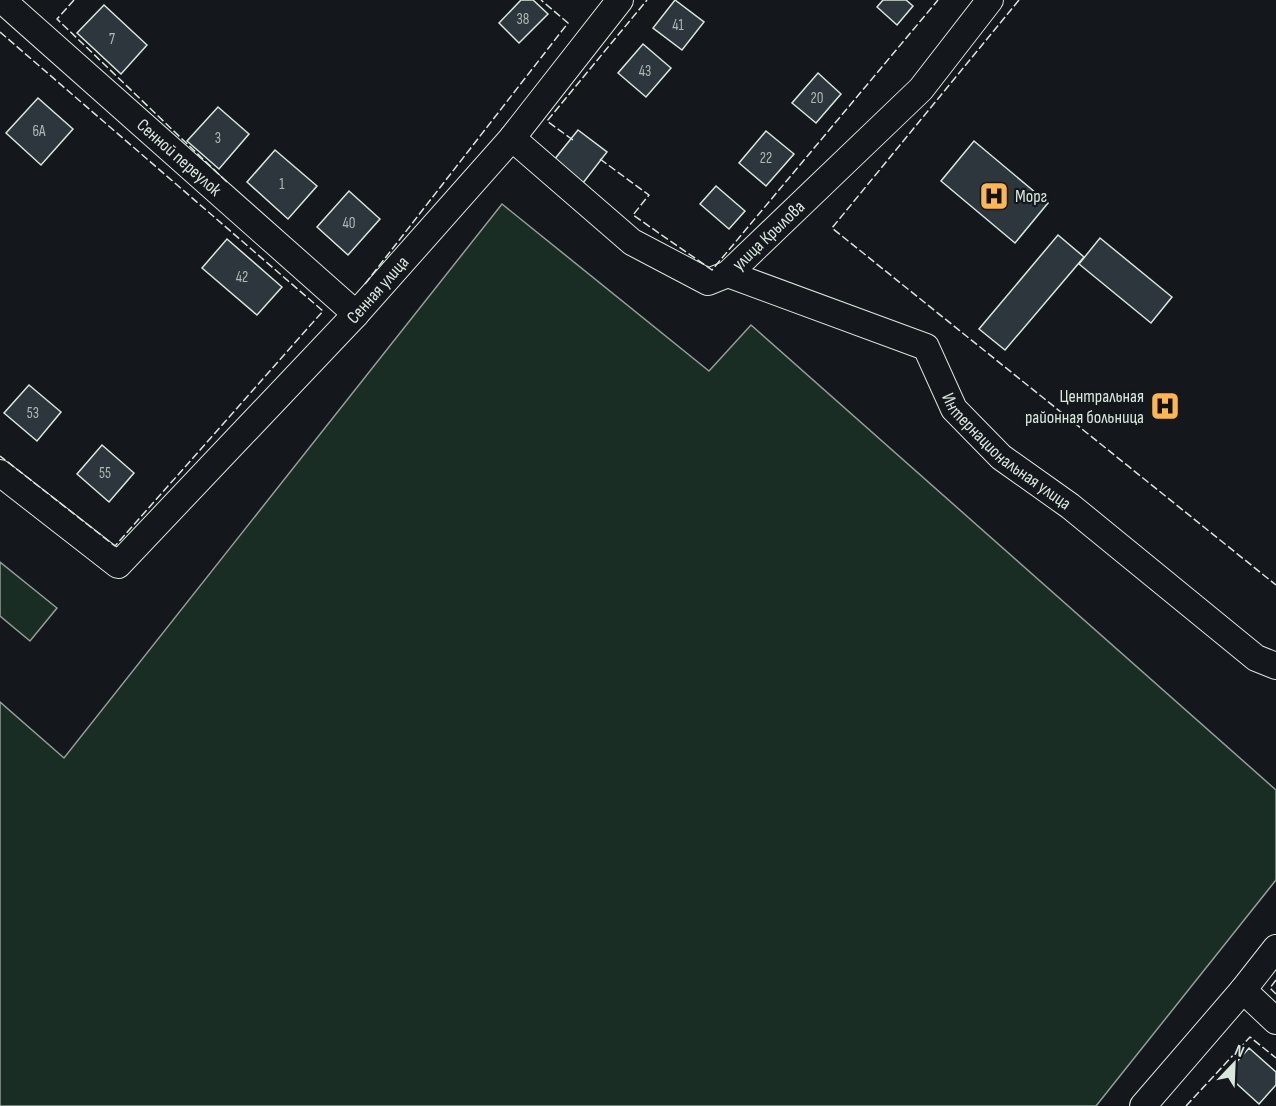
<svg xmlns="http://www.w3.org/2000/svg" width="1276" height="1106" font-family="'Sofia Sans Condensed',sans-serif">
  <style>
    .green { fill: #1a2d24; stroke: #939e99; stroke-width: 1.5 }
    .building { fill: #2c363c; stroke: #d8e6dc; stroke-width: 1.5 }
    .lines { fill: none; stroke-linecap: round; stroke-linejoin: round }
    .minor-casing { stroke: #d8e6dc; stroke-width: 28 }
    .minor { stroke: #14181c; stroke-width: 26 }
    .fence { stroke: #d8e6dc; stroke-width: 1.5; stroke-dasharray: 8 3; stroke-linecap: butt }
    .labels { text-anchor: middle; stroke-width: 4.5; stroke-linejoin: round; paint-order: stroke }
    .number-label { font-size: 15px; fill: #adbab4 }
    .street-label { font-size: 18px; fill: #d8e6dc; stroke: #14181c }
    .poi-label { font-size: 18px; fill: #d8e6dc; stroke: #14181c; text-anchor: start }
  </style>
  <rect width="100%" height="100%" fill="#14181c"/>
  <path class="green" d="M502,204L709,371L751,325L1276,790V880L1096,1106H0V702L64,758Z
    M0,562L57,608L30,641L0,616Z"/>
  <path class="building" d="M521,0H533L548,14L519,43L499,23Z
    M675,0L704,22L682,50L653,28Z
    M883,0H906L913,6L897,25L877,7Z
    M104,5L147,45L121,74L77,33Z
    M643,44L671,68L646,97L618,73Z
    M818,73L841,94L816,123L792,103Z
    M38,98L73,129L41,165L6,133Z
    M218,107L249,134L219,169L187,141Z
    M578,130L607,152L583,183L554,160Z
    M766,131L794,154L766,186L739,163Z
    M974,141L1048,203L1015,243L941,181Z
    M275,150L317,186L288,219L247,182Z
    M716,186L745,211L729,229L700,204Z
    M349,191L380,219L348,255L317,227Z
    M1058,235L1084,257L1005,350L979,329Z
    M1100,238L1172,297L1151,323L1079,264Z
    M227,239L282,287L257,315L202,268Z
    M29,385L61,412L37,441L4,413Z
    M102,445L134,473L109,502L77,474Z
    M1249,1048L1276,1072V1085L1259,1104L1226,1074Z"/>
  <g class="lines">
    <g class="minor-casing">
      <g id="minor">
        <path id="s1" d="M2,0L356,314"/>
        <path id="s2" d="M512,138L632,242L708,282L728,274L921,89L990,0"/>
        <path id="s3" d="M728,274L926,347L954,409L1001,457L1070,506L1256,658L1276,666"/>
        <path id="s4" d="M0,473L118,565L356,314L512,138L620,0"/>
        <path d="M1243,990L1276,1021"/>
        <path d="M1143,1106L1243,990L1276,948"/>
      </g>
    </g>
    <use href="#minor" class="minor"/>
    <path class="fence" d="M74,0L57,19L229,184
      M1019,0L832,228L1276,585
      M0,32L323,311L115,546L0,456
      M573,140L547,121L647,0
      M600,159L649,195L633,215L712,270L938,0
      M365,284L568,23L541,0
      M1276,980L1270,988L1276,994
      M1186,1106L1250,1037L1276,1058"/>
  </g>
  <defs>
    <g id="hospital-square" transform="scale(1.5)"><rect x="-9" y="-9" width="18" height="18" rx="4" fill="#ffb74d" stroke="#14181c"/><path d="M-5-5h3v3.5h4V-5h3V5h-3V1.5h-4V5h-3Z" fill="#111"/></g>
  </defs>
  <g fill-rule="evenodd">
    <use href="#hospital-square" x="994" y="196"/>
    <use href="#hospital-square" x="1165" y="406"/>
  </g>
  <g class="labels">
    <g class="number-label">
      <text x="523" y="24">38</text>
      <text x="678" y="30">41</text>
      <text x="112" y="44">7</text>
      <text x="645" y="76">43</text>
      <text x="817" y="103">20</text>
      <text x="39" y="136">6А</text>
      <text x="218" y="143">3</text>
      <text x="766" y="163">22</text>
      <text x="282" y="189">1</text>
      <text x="349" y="228">40</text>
      <text x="242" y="282">42</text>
      <text x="33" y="418">53</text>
      <text x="105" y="478">55</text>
    </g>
    <g class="street-label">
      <text dy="6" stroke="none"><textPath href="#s1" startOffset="237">Сенной переулок</textPath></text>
      <text dy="6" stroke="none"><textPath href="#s2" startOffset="322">улица Крылова</textPath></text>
      <text dy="6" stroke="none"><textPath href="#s4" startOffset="528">Сенная улица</textPath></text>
      <text dy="6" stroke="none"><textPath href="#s3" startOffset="346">Интернациональная улица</textPath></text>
    </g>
    <g class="poi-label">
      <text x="1015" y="202">Морг</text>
      <text x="1144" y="402" text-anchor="end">Центральная<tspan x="1144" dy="21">районная больница</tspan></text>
    </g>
  </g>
  <g transform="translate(1234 1064) rotate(23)" stroke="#14181c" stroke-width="4.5" paint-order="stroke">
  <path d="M0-4.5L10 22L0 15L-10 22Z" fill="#d8e6dc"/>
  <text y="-9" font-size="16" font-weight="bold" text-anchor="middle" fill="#d8e6dc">N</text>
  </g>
</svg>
